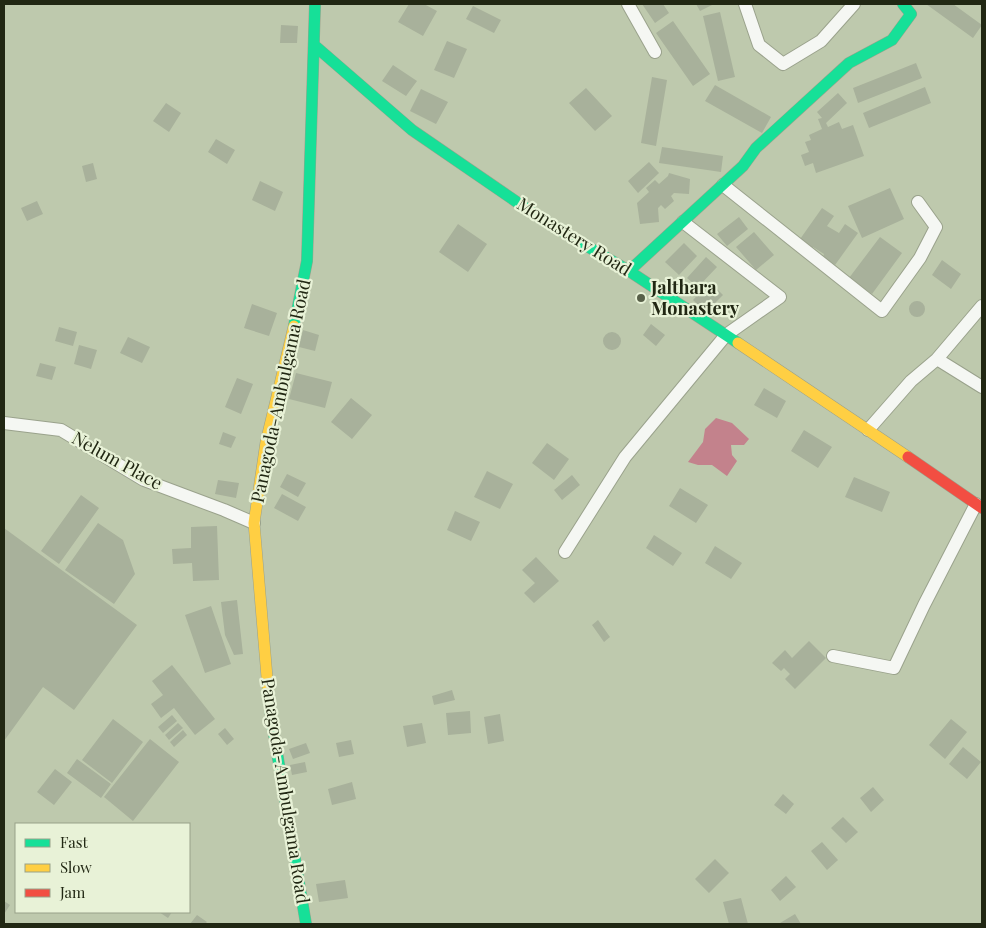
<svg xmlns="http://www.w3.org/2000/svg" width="986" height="928" font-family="'Playfair Display',serif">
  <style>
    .water { fill: #c3828c }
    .building { fill: #a8b19b }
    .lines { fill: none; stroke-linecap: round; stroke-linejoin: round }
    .street-casing { stroke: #9aa28c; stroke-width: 14 }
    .fast-casing { stroke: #9aa28c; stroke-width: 12 }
    .slow-casing { stroke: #9aa28c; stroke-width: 12 }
    .jam-casing { stroke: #9aa28c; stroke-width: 12 }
    .street { stroke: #f5f7f3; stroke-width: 12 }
    .fast { stroke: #16e098; stroke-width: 11 }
    .slow { stroke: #ffcf43; stroke-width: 11 }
    .jam { stroke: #f24e42; stroke-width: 11 }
    .poi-dot { fill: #586049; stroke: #e8f2d7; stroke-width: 2 }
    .labels { text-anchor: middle; stroke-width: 4.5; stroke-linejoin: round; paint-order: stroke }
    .street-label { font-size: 18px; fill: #212713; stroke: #e8f2d7 }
    .poi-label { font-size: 18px; font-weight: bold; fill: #212713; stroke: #e8f2d7; text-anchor: start }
  </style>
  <rect width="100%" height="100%" fill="#bec9ad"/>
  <path class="water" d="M716,418L732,423L749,439L744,445H731L732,455L737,461L727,476L712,465H698L688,462L703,442L705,429Z"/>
  <path class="building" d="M409,4H424L437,11L423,36L398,22Z
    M642,4H663L669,13L655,23Z
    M696,4H714L700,11Z
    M926,4H953L982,25L973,38Z
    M473,6L501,20L494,33L466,19Z
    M720,12L735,77L718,81L703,16Z
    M673,21L710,74L693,86L656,33Z
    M281,25L298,26L297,43H280Z
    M447,41L467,49L454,78L434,70Z
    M916,63L922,78L858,103L853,88Z
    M393,65L417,81L406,96L382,81Z
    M652,77L667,80L656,146L641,143Z
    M715,85L771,117L762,133L705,101Z
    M925,87L931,103L869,128L863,113Z
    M586,88L612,116L595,131L569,103Z
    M421,89L448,102L436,124L410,111Z
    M838,93L847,103L826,123L828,127L839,122L842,129L853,125L864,156L816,173L813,163L805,166L801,155L809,152L805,142L811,140L809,135L822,129L818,119L822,118L817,112Z
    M166,103L181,113L169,132L153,121Z
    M216,139L235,150L227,164L208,152Z
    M662,147L723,156L721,172L659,163Z
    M649,162L659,173L638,193L628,181Z
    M93,163L97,179L86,182L82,166Z
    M669,173L690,179L689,194L674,193L671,196L674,201L665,209L661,205L658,208L659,222L640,224L637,203L649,192L646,188L655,180L659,184L668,176Z
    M260,181L283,192L275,211L252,200Z
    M890,188L904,219L862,238L848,206Z
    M37,201L43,214L27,221L21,208Z
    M822,208L834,216L827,226L839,233L845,224L858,233L835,265L823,257L824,254L813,247L810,250L798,242Z
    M739,217L748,229L727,246L717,234Z
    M458,224L487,244L468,272L439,252Z
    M754,232L774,255L756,270L736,247Z
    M880,237L902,253L872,294L849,278Z
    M684,243L697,256L679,275L665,262Z
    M706,257L717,267L698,287L687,278Z
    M942,260L961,274L951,289L932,275Z
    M710,282L723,295L706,312L693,300Z
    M909 309a8 8 0 1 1 16 0a8 8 0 1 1-16 0Z
    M252,304L277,313L269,336L244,328Z
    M651,324L665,335L656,346L643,335Z
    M59,327L77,332L73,346L55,341Z
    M303,330L319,335L315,351L299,347Z
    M603 341a9 9 0 1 1 18 0a9 9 0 1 1-18 0Z
    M128,337L150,347L142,363L120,353Z
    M79,345L97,350L91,369L74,364Z
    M40,363L56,367L52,380L36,376Z
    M296,373L332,382L325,408L289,399Z
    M237,378L253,384L241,414L225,407Z
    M764,388L786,401L777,418L754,405Z
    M351,398L372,415L352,439L331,422Z
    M804,430L832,447L818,468L791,451Z
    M223,432L236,437L231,448L219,444Z
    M547,443L569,459L554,480L532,463Z
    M487,471L513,484L500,509L474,497Z
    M287,474L306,483L298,497L280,487Z
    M572,475L580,485L562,500L554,490Z
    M854,477L890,492L882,512L845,497Z
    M218,480L239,483L236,498L215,494Z
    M680,488L708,505L696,523L669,506Z
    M282,494L306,507L298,521L274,508Z
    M81,495L99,508L59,564L41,551Z
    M455,511L480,522L471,541L447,530Z
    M98,523L123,540L135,574L114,604L65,570Z
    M217,526L219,580L193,581L192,563L173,564L172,549L191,548V527Z
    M4,528L137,625L74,710L43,687L4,741Z
    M654,535L682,553L673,566L646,548Z
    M715,546L742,563L731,579L705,563Z
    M536,557L559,581L534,603L524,593L535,583L522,570Z
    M237,600L243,654L234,655L225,635L221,602Z
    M211,606L231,664L205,673L185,615Z
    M598,620L610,637L604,642L592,625Z
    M809,641L826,658L795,689L785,679L790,674L784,668L781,671L772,663L785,650L792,658Z
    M172,665L215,719L195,735L174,708L161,718L151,704L163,695L152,681Z
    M452,690L455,700L434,705L432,696Z
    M470,711L471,733L448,735L446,713Z
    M500,714L504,741L488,744L484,717Z
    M172,715L177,721L163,733L158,727Z
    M113,719L143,742L112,783L82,760Z
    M951,719L967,732L945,759L929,745Z
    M178,723L183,728L169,740L165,735Z
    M422,723L426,743L407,747L403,726Z
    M225,728L234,739L227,745L218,734Z
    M183,730L187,735L174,747L170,742Z
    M150,739L179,762L133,821L104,797Z
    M351,740L354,754L339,757L336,743Z
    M306,743L310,753L293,759L289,749Z
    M963,747L981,762L967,779L949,764Z
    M77,759L111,784L101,798L67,773Z
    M305,762L307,772L292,775L290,765Z
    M55,769L72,782L54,805L37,792Z
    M352,782L356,799L332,805L328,789Z
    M873,787L884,800L871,812L860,798Z
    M783,794L794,804L786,814L774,805Z
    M843,817L858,832L846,843L831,828Z
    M822,842L838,860L827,870L811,851Z
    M715,859L729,873L709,893L695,879Z
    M786,876L796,887L780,901L771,890Z
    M345,880L348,898L319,902L316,884Z
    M741,898L748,924H729L723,902Z
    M4,901L10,905L4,914Z
    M159,912H172L168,918Z
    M795,914L801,924H781L780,923Z
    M197,915L207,922L205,924H190Z"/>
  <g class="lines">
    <g class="street-casing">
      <path id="street" d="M628,4L655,52
        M745,4L759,45L783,64L821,41L854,4
        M723,185L882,311L920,258L936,227L918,202
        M937,359L982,306
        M4,423L61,430L144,480L224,510L254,523
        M868,430L911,381L937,359L982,387
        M565,552L625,457L726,335L780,297L683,222
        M833,656L894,668L924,605L976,504"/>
    </g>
    <g class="fast-casing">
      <path id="fast" d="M314,45L412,130L543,220L629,271L738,343
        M629,271L743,166L756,148L849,63L892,40L911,14L903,4
        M294,326L307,261L315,4
        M268,689L270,711L306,924"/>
    </g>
    <g class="slow-casing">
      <path id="slow" d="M738,343L908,457
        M268,689L254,523L266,442L294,326"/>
    </g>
    <g class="jam-casing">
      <path id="jam" d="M908,457L982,508"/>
    </g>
    <use href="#street" class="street"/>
    <use href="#fast" class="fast"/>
    <use href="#slow" class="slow"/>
    <use href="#jam" class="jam"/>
  </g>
  <circle class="poi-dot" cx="641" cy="298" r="5"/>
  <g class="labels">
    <g class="street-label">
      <text transform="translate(574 237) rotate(32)" y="6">Monastery Road</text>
      <text transform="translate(281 391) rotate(-78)" y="6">Panagoda-Ambulgama Road</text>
      <text transform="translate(117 461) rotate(29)" y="6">Nelum Place</text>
      <text transform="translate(285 791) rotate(81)" y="6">Panagoda-Ambulgama Road</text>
    </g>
    <g class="poi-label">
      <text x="651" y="294">Jalthara<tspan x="651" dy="21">Monastery</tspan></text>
    </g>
  </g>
  <rect width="986" height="928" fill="none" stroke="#212713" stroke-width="10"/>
  <rect x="15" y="823" width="175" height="90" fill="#e8f2d7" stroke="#98a189"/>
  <rect x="25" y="839" width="25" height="8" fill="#16e098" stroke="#98a189"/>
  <text x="60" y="848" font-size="15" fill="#212713">Fast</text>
  <rect x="25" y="864" width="25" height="8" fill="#ffcf43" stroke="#98a189"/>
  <text x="60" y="873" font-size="15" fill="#212713">Slow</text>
  <rect x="25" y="889" width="25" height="8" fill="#f24e42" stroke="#98a189"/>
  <text x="60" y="898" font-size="15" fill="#212713">Jam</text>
</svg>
